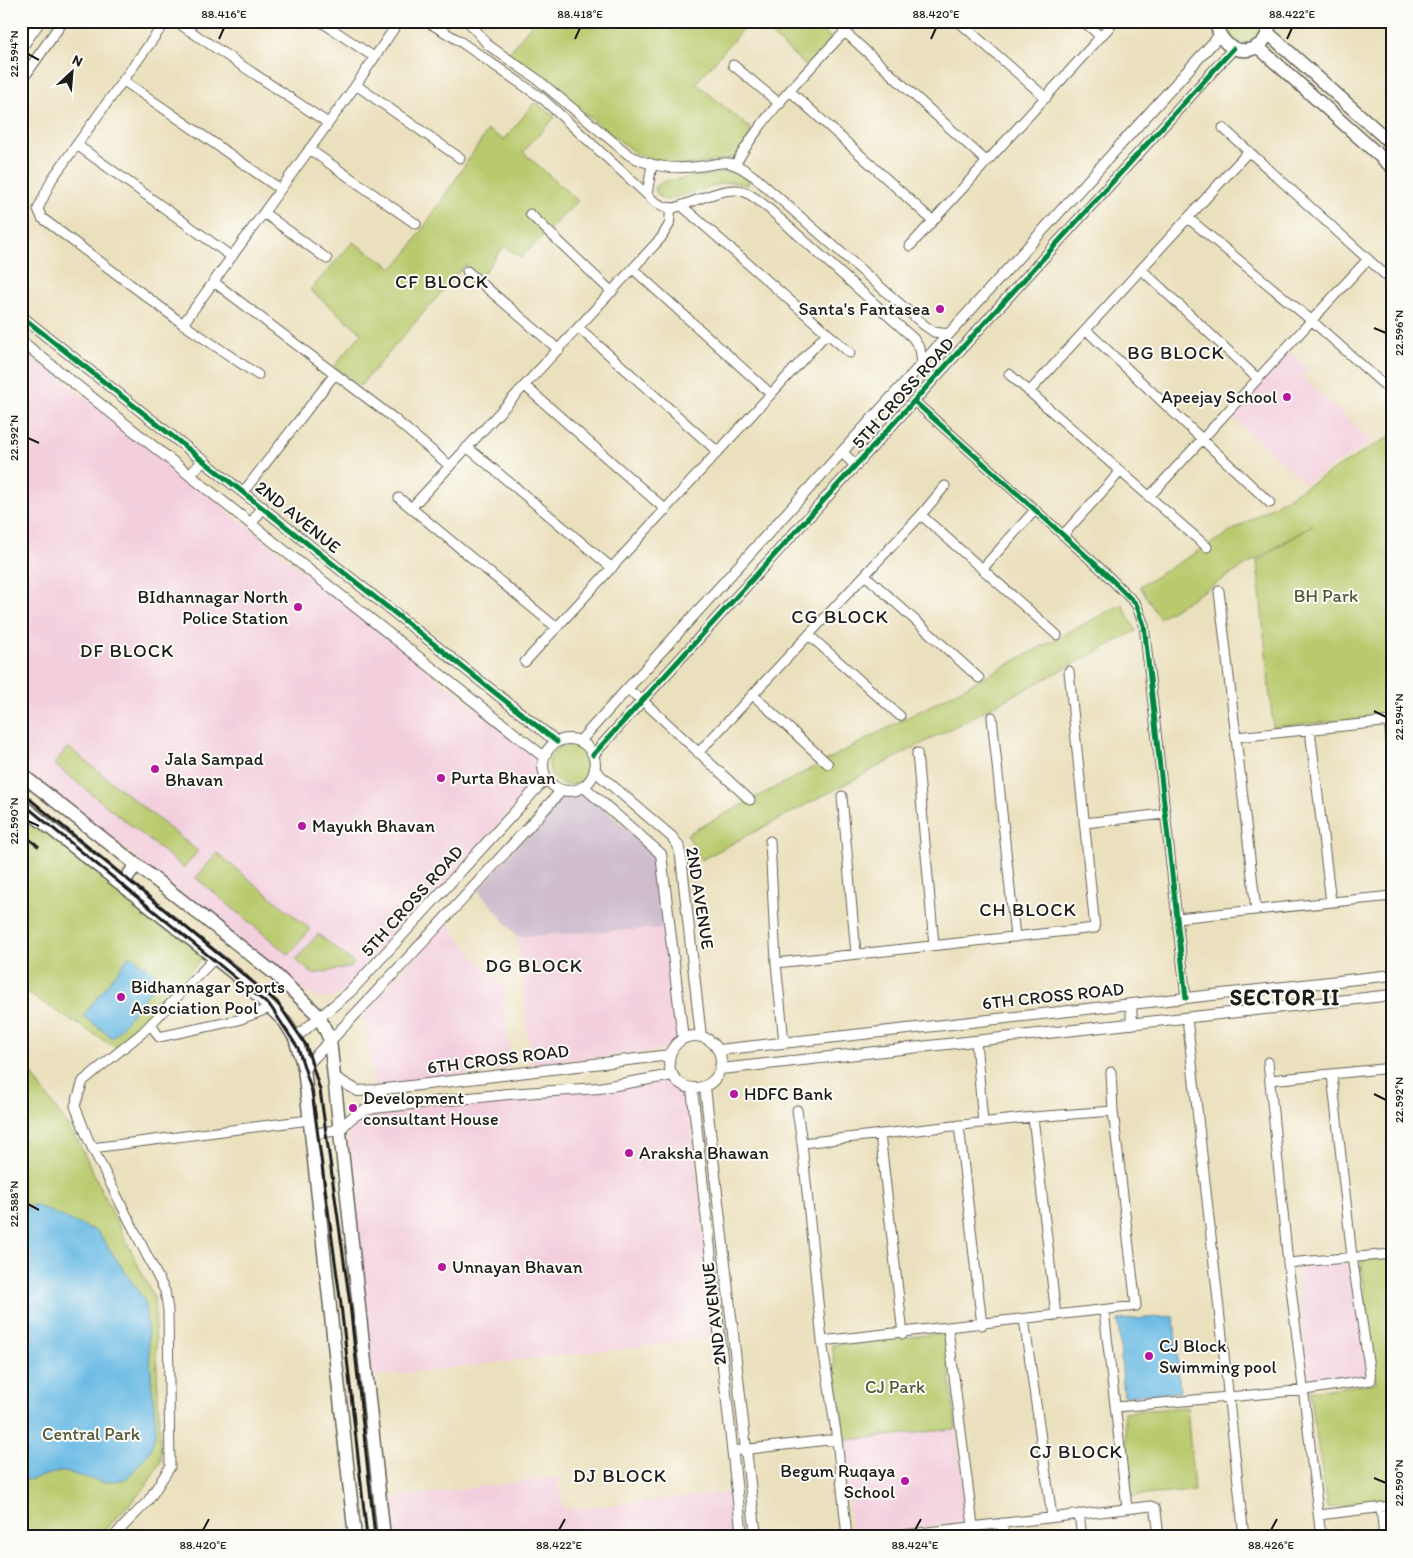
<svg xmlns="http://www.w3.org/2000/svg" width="1413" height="1558" font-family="Itim,sans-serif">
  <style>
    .built { fill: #f3cfde }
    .industrial { fill: #cfbdce }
    .green { fill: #b9ca6e; stroke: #6a7345 }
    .water { fill: #69bae4; stroke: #426b80 }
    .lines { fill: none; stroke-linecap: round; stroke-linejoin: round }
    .minor-casing { stroke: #646154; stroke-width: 11 }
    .tertiary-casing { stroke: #646154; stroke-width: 12 }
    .secondary-casing { stroke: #646154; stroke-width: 15 }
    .minor { stroke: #fff; stroke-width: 9 }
    .tertiary { stroke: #fff; stroke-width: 10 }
    .secondary { stroke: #fff; stroke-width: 12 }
    .rail { stroke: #1c1c1c; stroke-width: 3 }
    .cycleway-casing { stroke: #fdfcf7; stroke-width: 8 }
    .cycleway { stroke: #00873e; stroke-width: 5 }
    .ticks { fill: none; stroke: #1c1c1c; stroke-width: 2 }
    .poi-dot { fill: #b5179e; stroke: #fdfcf7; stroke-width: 2 }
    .labels { text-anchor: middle; stroke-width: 4; stroke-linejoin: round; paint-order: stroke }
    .poi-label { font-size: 18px; fill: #1c1c1c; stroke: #fdfcf7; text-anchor: start }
    .street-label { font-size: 18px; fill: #1c1c1c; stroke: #fdfcf7 }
    .park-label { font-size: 18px; fill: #535939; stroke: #fdfcf7 }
    .neighbourhood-label { font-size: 19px; letter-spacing: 1px; fill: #1c1c1c; stroke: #fdfcf7 }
    .district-label { font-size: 22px; font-weight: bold; letter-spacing: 1px; fill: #1c1c1c; stroke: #fdfcf7 }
    .neatline { fill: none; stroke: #1c1c1c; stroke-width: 2 }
    .ticks-label { font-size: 12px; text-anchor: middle; fill: #1c1c1c }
  </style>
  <rect width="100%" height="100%" fill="#fdfcf7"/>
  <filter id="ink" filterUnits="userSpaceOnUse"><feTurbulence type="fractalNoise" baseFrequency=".02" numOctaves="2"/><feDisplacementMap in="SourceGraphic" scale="10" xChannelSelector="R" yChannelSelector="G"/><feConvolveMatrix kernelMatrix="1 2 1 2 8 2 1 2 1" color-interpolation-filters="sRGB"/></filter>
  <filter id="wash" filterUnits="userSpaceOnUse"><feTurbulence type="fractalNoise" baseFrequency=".0096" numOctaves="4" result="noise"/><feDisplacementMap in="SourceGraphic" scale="20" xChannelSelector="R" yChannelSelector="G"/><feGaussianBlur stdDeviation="1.12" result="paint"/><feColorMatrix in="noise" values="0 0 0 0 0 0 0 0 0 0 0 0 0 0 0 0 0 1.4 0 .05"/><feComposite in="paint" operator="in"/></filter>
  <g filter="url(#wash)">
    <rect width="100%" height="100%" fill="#ebe0bd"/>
    <path class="built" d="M21,346L539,759L541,778L349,988L333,998L324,999L306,993L21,767Z
      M1289,351L1308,369L1302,377L1373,442L1305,483L1232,417Z
      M447,921L473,956L504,986L511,1068L375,1088L363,1013Z
      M667,928L679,1036L667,1050L531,1065L517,936Z
      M668,1079L680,1090L688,1092L715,1338L372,1377L347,1133L353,1123L374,1110Z
      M1352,1262L1368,1377L1309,1384L1296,1265Z
      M956,1429L969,1522L851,1537L845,1440Z
      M557,1477L564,1510L733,1492L738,1537H389L385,1499Z"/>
    <path class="industrial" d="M586,792L653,852L657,860L667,928L517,936L478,890L563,795Z"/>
    <path class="green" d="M534,21H750L696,83L752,130L738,156C700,165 670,171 634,152L508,54Z
      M756,21H812L833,40L806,66Z
      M1224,21H1262C1265,50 1222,50 1224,21Z
      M535,102L555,117L523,152L578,201L521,258L504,246L479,279L465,265L360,386L334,366L362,333L310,290L353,242L393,268L406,254L488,130L504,140Z
      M729,172C738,173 742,176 749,182L748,185L731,182L720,184L667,200C660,198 656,195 655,187L665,181Z
      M1392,435V716L1273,727L1257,561L1314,524L1159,618L1140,586Z
      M1122,604L1136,631L701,860L687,834Z
      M549 765a20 20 0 1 1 40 0a20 20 0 1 1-40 0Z
      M68,747L198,851L184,868L54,764Z
      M21,813L205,954L162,1006L116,1048L21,989Z
      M217,853L310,929L289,955L196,878Z
      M318,934L354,963L351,967L313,974L296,960Z
      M21,1058L78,1141L154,1298L161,1461L145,1488L98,1537H21Z
      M1392,1258V1500L1327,1508L1310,1391L1376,1383L1361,1260Z
      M945,1333L956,1429L845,1440L832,1345Z
      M1187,1407L1194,1491L1132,1496L1124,1412Z"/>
    <path class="water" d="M130,955L160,978L113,1038L83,1016Z
      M35,1205L98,1232L145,1301L156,1432L150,1451L127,1479L104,1482L60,1471L29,1480L21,1478V1209Z
      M1174,1316L1180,1392L1124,1396L1118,1320Z"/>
  </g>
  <g filter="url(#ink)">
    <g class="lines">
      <g class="minor-casing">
        <path id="minor" d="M166,21L52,179L38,209L42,218L183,324L258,375
          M175,21L328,123
          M320,21L374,57
          M426,21L458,40L543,99L655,202L665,207L674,208C692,203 724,186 742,191C752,194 760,202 768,208L913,338L920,349L922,363
          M468,21L488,45L537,79L629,155C652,168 676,170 702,166C710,165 721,162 729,163C739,165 748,172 756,178L924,325L934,332L949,334
          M958,21L1046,98
          M1083,21L1101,37
          M845,32L987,162
          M733,65L780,104
          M124,81L280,189
          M356,85L460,158
          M790,91L933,221
          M1223,128L1392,281
          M77,145L232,257
          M309,149L416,224
          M735,165C765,111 813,66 855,21
          M647,194L652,165
          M682,206L850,353
          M264,213L327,259
          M530,214L612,292
          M1188,218L1311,320L1392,392
          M910,246L1115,21
          M633,269L771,394
          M1141,269L1258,379
          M467,271L559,350
          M214,282L392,417L450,466
          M183,324L356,85L399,21
          M579,328L718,452
          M1086,330L1270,503
          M1009,374L1207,547
          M525,386L666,510
          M1029,392L1249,151
          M914,401L1103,571L1136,604L1144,625L1186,998
          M467,447L612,568
          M244,491L335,374
          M1149,497L1368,259
          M399,498L557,628
          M412,507L661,238L669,225L671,208
          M921,515L1057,635
          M1063,535L1120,472
          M983,568L1035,510
          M865,575L979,678
          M1219,591L1256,910
          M809,635L900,716
          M525,662L827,333
          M627,689L643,701L750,800
          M753,695L828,764
          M992,717L1015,937
          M1389,722L1392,747
          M1310,730L1331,902
          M1236,737L1392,721
          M698,753L921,515L945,486
          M917,753L934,945
          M842,796L856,954
          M1084,823L1165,814
          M770,841L776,963L784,1042
          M1177,918L1392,896
          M776,963L1095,928L1069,671
          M1187,1018L1244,1537
          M151,1024L159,1037L238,1020L270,1008
          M976,1041L983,1123
          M1268,1062L1288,1263L1321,1537
          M1270,1080L1392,1068
          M797,1110L802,1143L822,1341L837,1439L847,1537
          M1033,1117L1056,1316
          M959,1125L982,1325
          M880,1134L903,1334
          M802,1143L1033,1117L1113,1111L1111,1072
          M92,1148L309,1120
          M1288,1263L1392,1254
          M1104,1311L1127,1508
          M1024,1319L1052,1517
          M948,1329L973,1526
          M822,1341L1136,1306L1113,1111
          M1116,1407L1305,1390L1371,1380L1352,1257L1332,1075
          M732,1451L837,1439
          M1381,1507L1384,1537
          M1079,1514L1082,1537
          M1319,1515L1392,1506
          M1002,1523L1004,1537
          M113,1537L148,1501L170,1467L168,1310L165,1291L88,1139L75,1106L83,1081L142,1033L215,958
          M885,1537L1151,1506L1155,1508L1156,1511L1159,1537"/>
      </g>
      <g class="tertiary-casing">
        <path id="tertiary" d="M21,48L40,21
          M21,81L63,21
          M21,316L557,742
          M21,341L544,757
          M842,452L856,466
          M190,475L204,460
          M251,524L263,507
          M543 765a26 26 0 1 1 52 0a26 26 0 1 1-52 0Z
          M580,741L1219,36
          M593,755L1233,49
          M595,771L672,837L678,845L681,857L701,1037
          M584,787L661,854L683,1039
          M1131,1004L1132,1024
          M669 1062a26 26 0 1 1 52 0a26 26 0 1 1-52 0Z
          M295,1038L350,992L546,778
          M719,1050L1392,975
          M304,1068C392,977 477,884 562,790
          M721,1069L1392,995
          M334,1077L358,1091L377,1090L670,1055
          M705,1087L756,1537
          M692,1088L742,1537
          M311,1134L340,1130C350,1118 358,1111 374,1108L508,1094L599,1088L672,1075"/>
      </g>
      <g class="secondary-casing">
        <path id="secondary" d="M1216,21C1221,62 1271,58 1269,21
          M1268,33L1392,144
          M1257,46L1392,167
          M21,774L274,973L319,1016L330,1040L384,1537
          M21,805L239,977L285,1022L295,1038L304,1068L355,1537
          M122,884L136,865"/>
      </g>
      <use href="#minor" class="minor"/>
      <use href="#tertiary" class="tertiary"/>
      <use href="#secondary" class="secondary"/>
      <path class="rail" d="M21,792L277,1002L306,1045L320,1090L350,1304L375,1537
        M21,802L271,1007L298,1048L312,1092L341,1305L367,1537
        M21,833L38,846"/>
      <g class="cycleway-casing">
        <path id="cycleway" d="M21,316L557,742
          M914,401L1103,571L1136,604L1144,625L1186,998
          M593,755L1233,49"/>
      </g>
      <use href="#cycleway" class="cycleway"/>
    </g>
  </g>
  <path class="ticks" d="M219,39L224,28M575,39L580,28M931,39L936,28M1287,39L1292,28M28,54L39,60M1374,328L1386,333M28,438L39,443M1374,711L1386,717M28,821L39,826M1374,1094L1386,1100M28,1204L39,1210M1374,1478L1386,1483M203,1530L209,1519M559,1530L565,1519M915,1530L921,1519M1271,1530L1277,1519"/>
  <g class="poi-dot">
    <circle cx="940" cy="309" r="5"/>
    <circle cx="1287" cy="397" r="5"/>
    <circle cx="298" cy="607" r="5"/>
    <circle cx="155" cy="769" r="5"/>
    <circle cx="441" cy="778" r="5"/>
    <circle cx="302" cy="826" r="5"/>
    <circle cx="121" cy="997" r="5"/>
    <circle cx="734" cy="1094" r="5"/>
    <circle cx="353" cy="1108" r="5"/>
    <circle cx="629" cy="1153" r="5"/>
    <circle cx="442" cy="1267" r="5"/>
    <circle cx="1149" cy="1356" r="5"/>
    <circle cx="905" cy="1481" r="5"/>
  </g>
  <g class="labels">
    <g class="poi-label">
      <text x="930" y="315" text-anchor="end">Santa's Fantasea</text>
      <text x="1277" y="403" text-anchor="end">Apeejay School</text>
      <text x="288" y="603" text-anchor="end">BIdhannagar North<tspan x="288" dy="21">Police Station</tspan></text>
      <text x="165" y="765">Jala Sampad<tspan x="165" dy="21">Bhavan</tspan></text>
      <text x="451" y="784">Purta Bhavan</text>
      <text x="312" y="832">Mayukh Bhavan</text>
      <text x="131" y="993">Bidhannagar Sports<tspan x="131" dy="21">Association Pool</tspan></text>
      <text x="744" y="1100">HDFC Bank</text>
      <text x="363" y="1104">Development<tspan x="363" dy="21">consultant House</tspan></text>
      <text x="639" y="1159">Araksha Bhawan</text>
      <text x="452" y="1273">Unnayan Bhavan</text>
      <text x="1159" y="1352">CJ Block<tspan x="1159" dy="21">Swimming pool</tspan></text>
      <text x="895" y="1477" text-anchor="end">Begum Ruqaya<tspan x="895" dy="21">School</tspan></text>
    </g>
    <g class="street-label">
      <text transform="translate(903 393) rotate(-48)" y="6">5TH CROSS ROAD</text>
      <text transform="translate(298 517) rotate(39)" y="6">2ND AVENUE</text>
      <text transform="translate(700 898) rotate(81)" y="6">2ND AVENUE</text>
      <text transform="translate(412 901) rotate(-48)" y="6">5TH CROSS ROAD</text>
      <text transform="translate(1053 996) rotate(-6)" y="6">6TH CROSS ROAD</text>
      <text transform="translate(498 1059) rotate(-7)" y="6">6TH CROSS ROAD</text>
      <text transform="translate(714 1314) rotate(-97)" y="6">2ND AVENUE</text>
    </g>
    <g class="park-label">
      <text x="1326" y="602">BH Park</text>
      <text x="895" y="1393">CJ Park</text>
      <text x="91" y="1440">Central Park</text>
    </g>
    <g class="neighbourhood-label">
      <text x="442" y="288">CF BLOCK</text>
      <text x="1176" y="359">BG BLOCK</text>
      <text x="840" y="623">CG BLOCK</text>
      <text x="127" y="657">DF BLOCK</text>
      <text x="1028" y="916">CH BLOCK</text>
      <text x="534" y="972">DG BLOCK</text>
      <text x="1076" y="1458">CJ BLOCK</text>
      <text x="620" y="1482">DJ BLOCK</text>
    </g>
    <g class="district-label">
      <text x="1285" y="1005">SECTOR II</text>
    </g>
  </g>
  <rect width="1413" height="1558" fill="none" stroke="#fdfcf7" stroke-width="55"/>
  <g transform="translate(72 72) rotate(26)" stroke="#fdfcf7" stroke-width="4" paint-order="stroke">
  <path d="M0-4L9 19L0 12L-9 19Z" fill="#1c1c1c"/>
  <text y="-8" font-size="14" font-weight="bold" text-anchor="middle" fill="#1c1c1c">N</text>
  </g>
  <rect x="28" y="28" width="1358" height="1502" class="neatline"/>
  <g class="ticks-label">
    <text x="224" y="18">88.416°E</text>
    <text x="580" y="18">88.418°E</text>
    <text x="936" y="18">88.420°E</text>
    <text x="1292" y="18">88.422°E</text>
    <text transform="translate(14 54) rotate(-90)" y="4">22.594°N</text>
    <text transform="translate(1399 333) rotate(-90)" y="4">22.596°N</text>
    <text transform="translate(14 438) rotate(-90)" y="4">22.592°N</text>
    <text transform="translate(1399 717) rotate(-90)" y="4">22.594°N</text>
    <text transform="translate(14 821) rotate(-90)" y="4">22.590°N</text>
    <text transform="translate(1399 1100) rotate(-90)" y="4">22.592°N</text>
    <text transform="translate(14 1204) rotate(-90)" y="4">22.588°N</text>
    <text transform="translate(1399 1483) rotate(-90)" y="4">22.590°N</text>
    <text x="203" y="1549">88.420°E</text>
    <text x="559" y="1549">88.422°E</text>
    <text x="915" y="1549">88.424°E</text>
    <text x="1271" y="1549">88.426°E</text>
  </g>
</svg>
